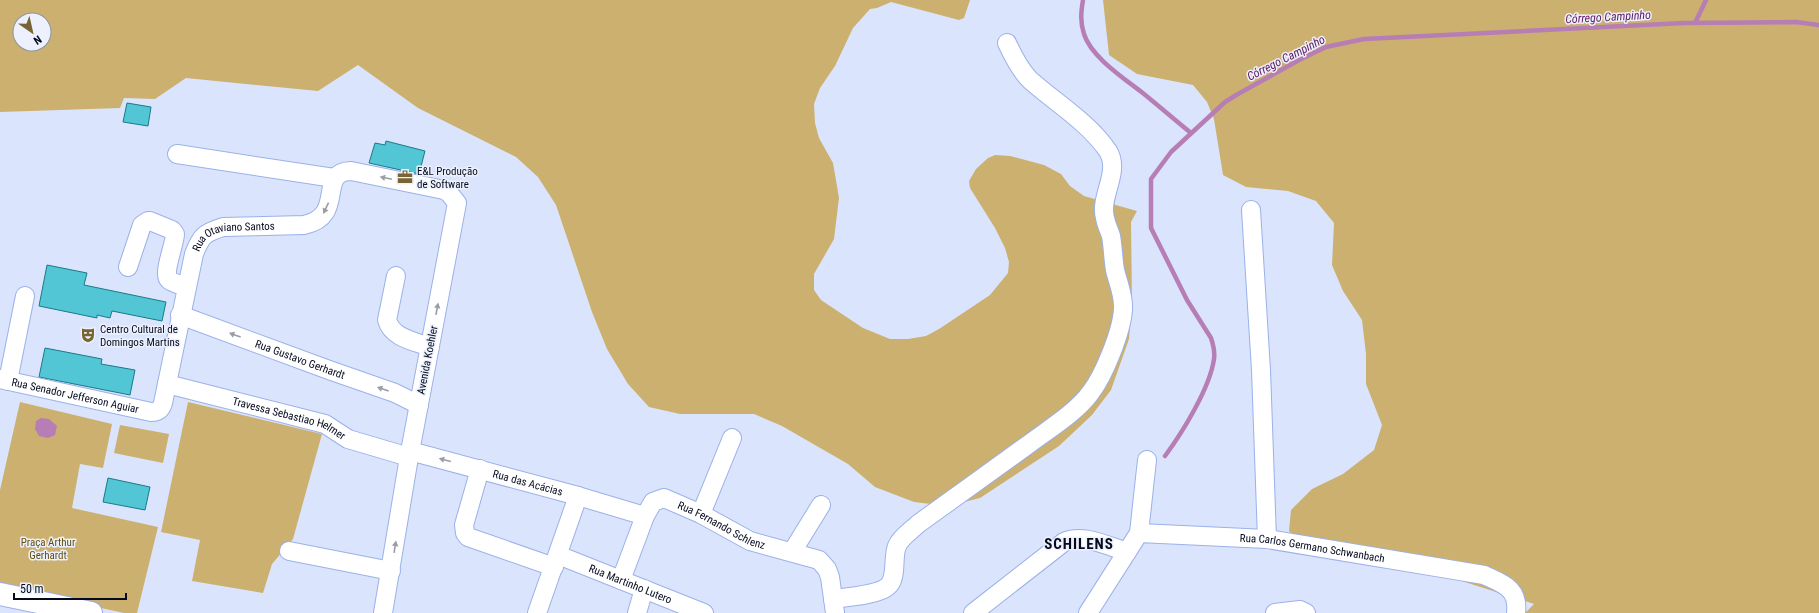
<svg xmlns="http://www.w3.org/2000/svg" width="1819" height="613" font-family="'Roboto Condensed',sans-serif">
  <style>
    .green { fill: #ccb06f; fill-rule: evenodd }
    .water { fill: #b77db5 }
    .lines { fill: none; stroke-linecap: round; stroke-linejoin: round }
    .stream { stroke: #b77db5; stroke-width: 4.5 }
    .building { fill: #53c6d5; stroke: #197a86 }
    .minor-casing { stroke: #9ab1e9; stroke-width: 20 }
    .major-casing { stroke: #9ab1e9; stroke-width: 24 }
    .minor { stroke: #fff; stroke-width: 18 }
    .major { stroke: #fff; stroke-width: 22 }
    .oneway { fill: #9b9da5 }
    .labels { text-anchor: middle; stroke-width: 3; stroke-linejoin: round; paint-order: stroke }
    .poi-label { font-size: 11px; fill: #050a1e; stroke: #ecf1fd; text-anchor: start }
    .street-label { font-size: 11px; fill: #050a1e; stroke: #ecf1fd }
    .park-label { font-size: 11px; fill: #634d0f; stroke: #ecf1fd }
    .water-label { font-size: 12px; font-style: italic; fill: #601961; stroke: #ecf1fd }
    .district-label { font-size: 15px; font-weight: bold; letter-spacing: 1px; fill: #050a1e; stroke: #ecf1fd }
  </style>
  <rect width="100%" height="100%" fill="#dae4fc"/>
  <path class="green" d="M0,0H970L964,18L959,20L891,2L877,8L870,9L853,28L835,66L820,88L814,104L815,123L819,138L833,163L839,198L834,239L814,274V290L821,300L863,328L890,339H908L926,336L939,329L990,295L1008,273L1009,262L1005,248L995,228L970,188L969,181L976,169L988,158L995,155L1010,156L1044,165L1061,174L1070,186L1084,196L1137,211L1131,222L1132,305L1129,339L1111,390L1092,415L1059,446L980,498L948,506L914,502L875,487L848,464L782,426L754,414H680L649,407L628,384L607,349L592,312L556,205L538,177L516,157L418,108L358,65L318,91L186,78L155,99L124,98L120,108L0,112ZM20,20H44V44H20Z
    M1103,0H1819V613H1525L1534,604L1446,576L1311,554L1289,531L1291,510L1312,489L1343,474L1374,450L1382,425L1366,384V354L1362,320L1343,291L1332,265L1334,223L1316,201L1288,191L1246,187L1223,175L1214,119L1207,102L1193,85L1137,74L1109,55Z
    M20,402L112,424L103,468L80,464L72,508L158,527L137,613H124L0,586V490Z
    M188,402L322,434L293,539L272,564L263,593L192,581L200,540L161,532Z
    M120,425L169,434L163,463L114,453Z"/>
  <path class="water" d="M41,418L49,419L57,426L55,435L48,438L39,436L35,429L36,421Z"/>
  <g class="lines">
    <path class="stream" d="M1083,0C1081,12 1080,22 1084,34C1091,57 1125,79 1144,94C1160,107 1175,120 1191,133
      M1695,23L1706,0
      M1165,456C1182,433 1210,388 1214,359C1215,352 1213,344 1211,338L1187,300L1151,228V179L1171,152L1225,102L1238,94L1301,59L1326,47L1364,39L1684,23L1796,22L1819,25"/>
  </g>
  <path class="building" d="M127,103L151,107L148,126L123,122Z
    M386,141L425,151L419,174L369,163L375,143L385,145Z
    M47,265L87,273L84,285L166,302L162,321L112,311L110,318L97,315V318L39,306Z
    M45,348L102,359L101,364L135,370L130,395L39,377Z
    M108,478L150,487L145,510L103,502Z"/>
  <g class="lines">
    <g class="minor-casing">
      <g id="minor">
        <path d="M177,154L334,178"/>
        <path d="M1251,210L1261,370L1267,539"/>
        <path d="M128,267L142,225L148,221H150L172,230L175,234C175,244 162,274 169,280C173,283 181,285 186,287"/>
        <path d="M396,276L387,320C392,338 414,341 430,347"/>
        <path id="s1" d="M180,315L329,370L395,393L419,405"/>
        <path id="s2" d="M0,379L151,412C158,412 161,410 163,403L194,254C201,236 204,233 223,227L304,225C347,216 316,172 351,171L444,190L449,193L457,203L409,457L383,613"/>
        <path d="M8,381L25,296"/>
        <path id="s3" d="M167,384L325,424L348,439L409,457"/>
        <path id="s4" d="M410,451L578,496L645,516"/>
        <path d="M480,469L464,525L465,533L468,537L554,567"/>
        <path d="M701,514L732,438"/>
        <path d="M1139,533L1147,460"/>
        <path d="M289,551L391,571"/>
        <path d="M792,552L821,505"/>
        <path id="s5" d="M558,555L704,613"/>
        <path id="s6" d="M621,580L645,516L653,502L664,498L701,514L750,541L819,560L827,569L830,577L835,613"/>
        <path d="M833,599C847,597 877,595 887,587C898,579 892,558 897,546C901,537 911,531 918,524C955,497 992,471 1029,444C1049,429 1077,412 1091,392C1104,375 1122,331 1123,309C1124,295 1118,283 1115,270C1113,258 1113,247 1111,236C1109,230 1106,224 1105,218C1099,196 1121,172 1108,151C1088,122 1056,103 1030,80C1020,70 1013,56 1007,43"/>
        <path d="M537,613L578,496"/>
        <path d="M637,613L644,589"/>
        <path d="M973,613L1064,542C1082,533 1108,546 1127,552"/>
        <path id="s7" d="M1088,613L1139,533L1267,539L1484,575C1503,584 1519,588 1516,613"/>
        <path d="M1275,613L1300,610L1306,613"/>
      </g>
    </g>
    <g class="major-casing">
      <path id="major" d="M0,594L91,613"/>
    </g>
    <use href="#minor" class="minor"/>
    <use href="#major" class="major"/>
  </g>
  <defs><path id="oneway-solid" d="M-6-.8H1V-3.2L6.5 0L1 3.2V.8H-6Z"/></defs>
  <g class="oneway">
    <use href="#oneway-solid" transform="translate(386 178) rotate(-168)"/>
    <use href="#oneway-solid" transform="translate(326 208) rotate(115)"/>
    <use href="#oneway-solid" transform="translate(437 309) rotate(-79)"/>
    <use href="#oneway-solid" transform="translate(235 335) rotate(-160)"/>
    <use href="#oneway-solid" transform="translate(383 389) rotate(-161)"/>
    <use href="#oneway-solid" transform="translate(445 460) rotate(-165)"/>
    <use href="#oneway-solid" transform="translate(395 547) rotate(-81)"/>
  </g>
  <defs>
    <g id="office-bare" transform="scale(1.2)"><path d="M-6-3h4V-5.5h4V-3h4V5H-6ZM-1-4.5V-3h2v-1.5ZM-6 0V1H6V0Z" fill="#796534" stroke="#ecf1fd" stroke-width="2.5" paint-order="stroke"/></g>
    <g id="theatre-bare" transform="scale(1.2)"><path d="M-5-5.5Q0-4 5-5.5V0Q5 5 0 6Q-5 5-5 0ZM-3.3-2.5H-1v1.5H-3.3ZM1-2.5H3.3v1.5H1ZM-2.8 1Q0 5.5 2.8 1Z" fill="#796534" stroke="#ecf1fd" stroke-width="2.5" paint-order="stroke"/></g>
  </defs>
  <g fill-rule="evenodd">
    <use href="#office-bare" x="405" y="177"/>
    <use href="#theatre-bare" x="88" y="335"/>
  </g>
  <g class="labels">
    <g class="poi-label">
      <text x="417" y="175">E&amp;L Produção<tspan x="417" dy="13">de Software</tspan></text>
      <text x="100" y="333">Centro Cultural de<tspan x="100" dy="13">Domingos Martins</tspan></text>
    </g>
    <g class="street-label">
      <text dy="4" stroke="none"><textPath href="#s2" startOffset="372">Rua Otaviano Santos</textPath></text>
      <text dy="4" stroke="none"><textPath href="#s1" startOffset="128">Rua Gustavo Gerhardt</textPath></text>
      <text transform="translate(427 360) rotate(-79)" y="4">Avenida Koehler</text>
      <text dy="4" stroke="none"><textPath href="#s2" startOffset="77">Rua Senador Jefferson Aguiar</textPath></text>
      <text dy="4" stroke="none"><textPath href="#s3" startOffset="127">Travessa Sebastiao Helmer</textPath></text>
      <text dy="4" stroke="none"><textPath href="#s4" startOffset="122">Rua das Acácias</textPath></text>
      <text dy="4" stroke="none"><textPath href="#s6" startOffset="160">Rua Fernando Schlenz</textPath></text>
      <text dy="4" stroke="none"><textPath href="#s7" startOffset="269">Rua Carlos Germano Schwanbach</textPath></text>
      <text dy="4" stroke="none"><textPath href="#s5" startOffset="78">Rua Martinho Lutero</textPath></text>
    </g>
    <g class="park-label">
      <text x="48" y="546">Praça Arthur<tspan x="48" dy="13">Gerhardt</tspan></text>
    </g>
    <g class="water-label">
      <text transform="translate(1608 17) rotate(-3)" y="4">Córrego Campinho</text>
      <text transform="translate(1286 58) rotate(-27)" y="4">Córrego Campinho</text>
    </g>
    <g class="district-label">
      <text x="1079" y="549">SCHILENS</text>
    </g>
  </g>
  <g transform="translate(32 32) rotate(146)"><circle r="19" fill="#ecf1fd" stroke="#9095a4"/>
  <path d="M0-3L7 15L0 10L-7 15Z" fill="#796534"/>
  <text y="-6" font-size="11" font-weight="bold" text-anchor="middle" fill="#050a1e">N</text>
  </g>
  <path d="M14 593v6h112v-6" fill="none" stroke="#050a1e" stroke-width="2"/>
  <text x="20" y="593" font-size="12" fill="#050a1e" stroke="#ecf1fd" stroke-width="3" paint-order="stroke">50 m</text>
</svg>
